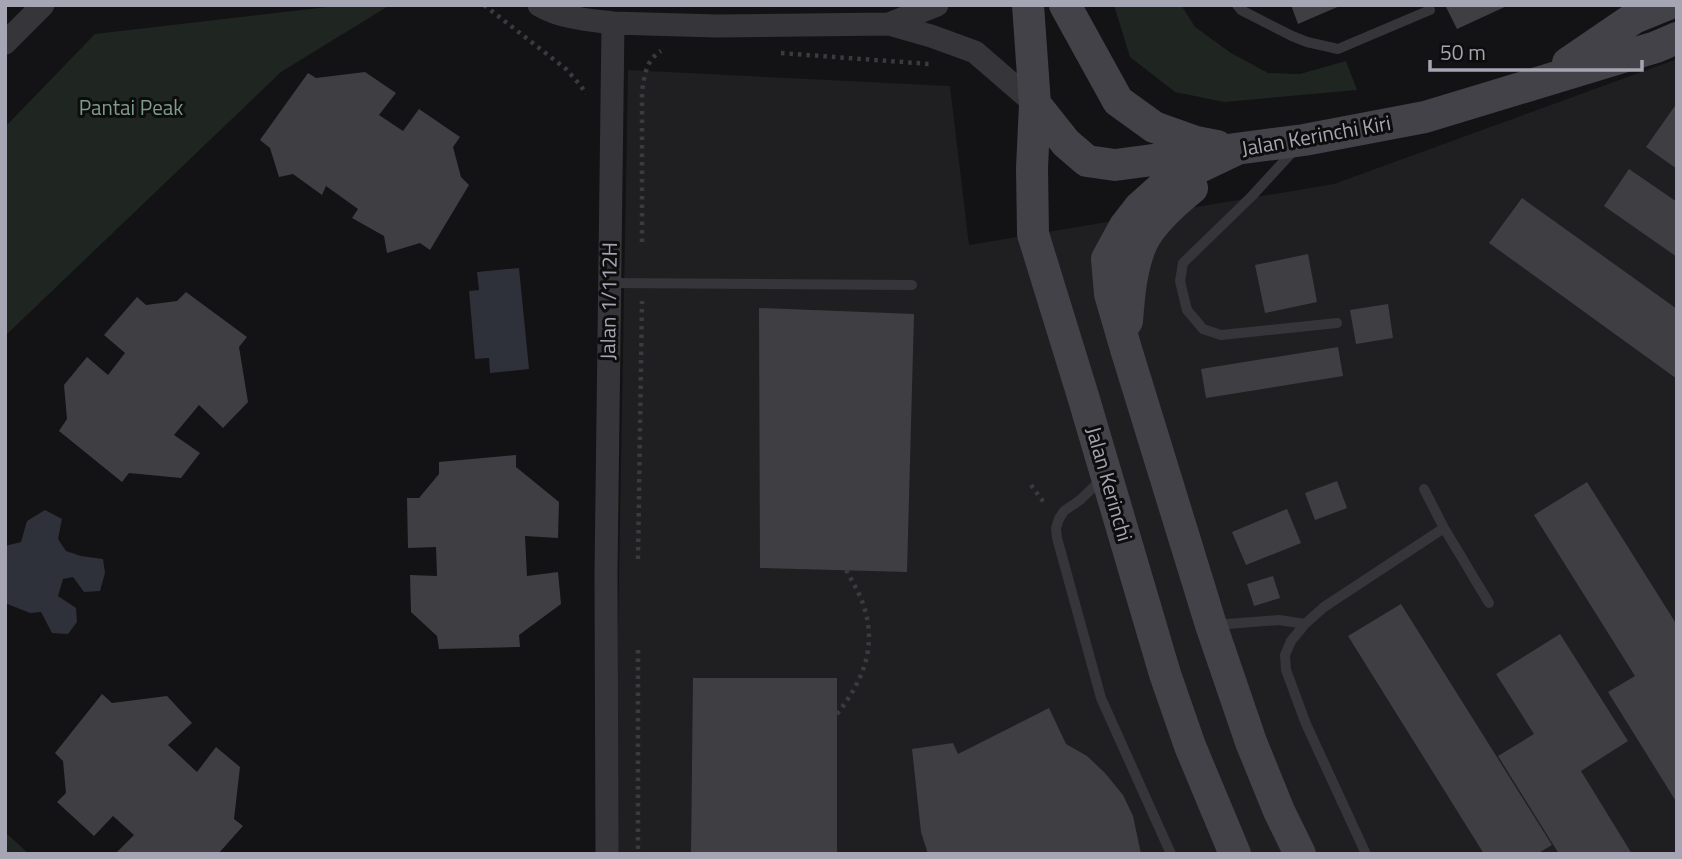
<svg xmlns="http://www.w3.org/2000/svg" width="1682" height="859" font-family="'Titillium Web',sans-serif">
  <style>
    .built { fill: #1f1e20 }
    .green { fill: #1f2622 }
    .water { fill: #2e313a }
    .building { fill: #3f3f43 }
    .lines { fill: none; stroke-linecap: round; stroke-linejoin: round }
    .path { stroke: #3a3a3f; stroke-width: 4.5; stroke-dasharray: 3.5 5; stroke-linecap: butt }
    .lane { stroke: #36363a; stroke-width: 10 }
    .street { stroke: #36363a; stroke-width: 23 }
    .secondary { stroke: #424248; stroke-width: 32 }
    .labels { text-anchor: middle; stroke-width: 6; stroke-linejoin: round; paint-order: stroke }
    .park-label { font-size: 21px; fill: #7e9c89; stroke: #0e0d0e }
    .street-label { font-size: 21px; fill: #a5a5b3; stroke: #0e0d0e }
  </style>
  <rect width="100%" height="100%" fill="#131214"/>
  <path class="built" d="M1677,59V854H614L628,70L950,86L969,245L1334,184Z"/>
  <path class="green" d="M345,5H390L281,72L5,336V127L95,34Z
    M1114,5H1181L1195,27L1231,53L1268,73L1300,74L1346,61L1357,90L1224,102L1175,92L1130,57Z
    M5,832L29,854H5Z"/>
  <path class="water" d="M519,268L529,369L490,373L489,358L475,359L469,291L479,290L477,272Z
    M45,510L62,519L58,539L66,551L81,556L103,559L105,573L100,591L84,592L73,577L63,579L58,596L76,608L77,622L68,634L52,633L41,612L30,613L5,603V546L21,542L27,521Z"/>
  <path class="building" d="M1291,5H1342L1298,24Z
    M1445,5H1509L1457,29Z
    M365,72L396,93L379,115L403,131L419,109L460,137L453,147L461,177L469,185L430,250L420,243L387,253L384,236L352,218L358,209L326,186L322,195L293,174L279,177L270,148L260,140L308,73L316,78Z
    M1677,103V169L1646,147Z
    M1629,169L1677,202V257L1604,206Z
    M1522,198L1677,309V379L1489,243Z
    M1308,254L1317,302L1265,313L1255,265Z
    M186,292L247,337L239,347L248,402L223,428L199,405L174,435L200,453L181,478L129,473L122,482L59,431L67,419L64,385L87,357L108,375L125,353L104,335L137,297L146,305L177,301Z
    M1388,304L1393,338L1356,344L1350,310Z
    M759,308L914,314L907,572L760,568Z
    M1338,347L1343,376L1206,398L1201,369Z
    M516,455V467L559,502L558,538L525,536L527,576L558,572L561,604L519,635L520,647L439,649L437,636L411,612L410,575L437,576L436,547L408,548L407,498H419L439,474V462Z
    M1337,481L1347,508L1315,520L1305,493Z
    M1587,482L1677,625V803L1608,692L1635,676L1534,515Z
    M1287,509L1301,543L1246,565L1232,532Z
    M1273,576L1280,598L1254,606L1247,584Z
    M1401,604L1552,845L1537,854H1484L1348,636Z
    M1560,634L1628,741L1581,771L1632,854H1559L1498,756L1534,734L1496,674Z
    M693,678H837V854H691Z
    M102,694L112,703L167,696L192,723L168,745L197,772L216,747L240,767L234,819L243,826L218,854H115L134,835L113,816L94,836L57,802L66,793L63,761L55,753Z
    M1049,708L1066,744L1087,756L1105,773L1123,795L1133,816L1141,854H928L921,832L912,749L953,743L958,754Z"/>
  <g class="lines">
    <path class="path" d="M484,5L566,69L581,86L586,94
      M781,53L929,64
      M642,242V91C645,74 646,60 661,51
      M1031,485L1045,504
      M638,559L642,301
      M638,650V854
      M837,714C863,681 878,646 863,604C859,592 852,581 846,570"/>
    <path class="lane" d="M1237,5L1241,10L1292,36L1307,42L1338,49L1430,10
      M1295,149L1252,196L1183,263L1180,281L1187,310L1203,329L1221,335L1337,323
      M609,283L912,285
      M1103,478L1080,500L1064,511L1059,519L1056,528L1057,538L1101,698L1171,854
      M1424,489L1444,528L1489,603
      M1214,625L1279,620L1305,624
      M1366,854L1306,724L1286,670L1285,655L1291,641L1305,624L1324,607L1444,528"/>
    <path class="street" d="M539,5C561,18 589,20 613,23
      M889,24L937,5
      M5,43L43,5
      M607,854L606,574L613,23L716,26L889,24L931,36L975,52L1035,104"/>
    <path class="secondary" d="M1028,5L1035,104L1032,168L1033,234L1083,396L1165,674L1190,746L1235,854
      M1065,5L1118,101L1154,127L1196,142L1217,146
      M1568,63L1634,18L1666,5
      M1035,104L1066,143L1087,161L1115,165L1304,140L1425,117L1656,47L1677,38
      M1235,150L1168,182L1139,208L1125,226L1107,259L1110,294L1126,349L1211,625L1251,742L1279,811L1300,854
      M1127,321C1129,295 1131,269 1141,245C1149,225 1176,201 1192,188"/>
  </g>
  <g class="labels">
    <g class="park-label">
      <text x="131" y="115">Pantai Peak</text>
    </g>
    <g class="street-label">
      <text transform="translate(1316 136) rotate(-10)" y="7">Jalan Kerinchi Kiri</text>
      <text transform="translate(609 301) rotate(-89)" y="7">Jalan 1/112H</text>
      <text transform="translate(1109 484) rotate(74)" y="7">Jalan Kerinchi</text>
    </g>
  </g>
  <rect width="1682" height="859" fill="none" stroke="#a5a5b3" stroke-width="14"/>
  <path d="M1430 60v10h212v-10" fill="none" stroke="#a5a5b3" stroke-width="3.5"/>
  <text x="1440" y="60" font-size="21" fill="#a5a5b3" stroke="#0e0d0e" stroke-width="5" paint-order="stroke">50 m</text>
</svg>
